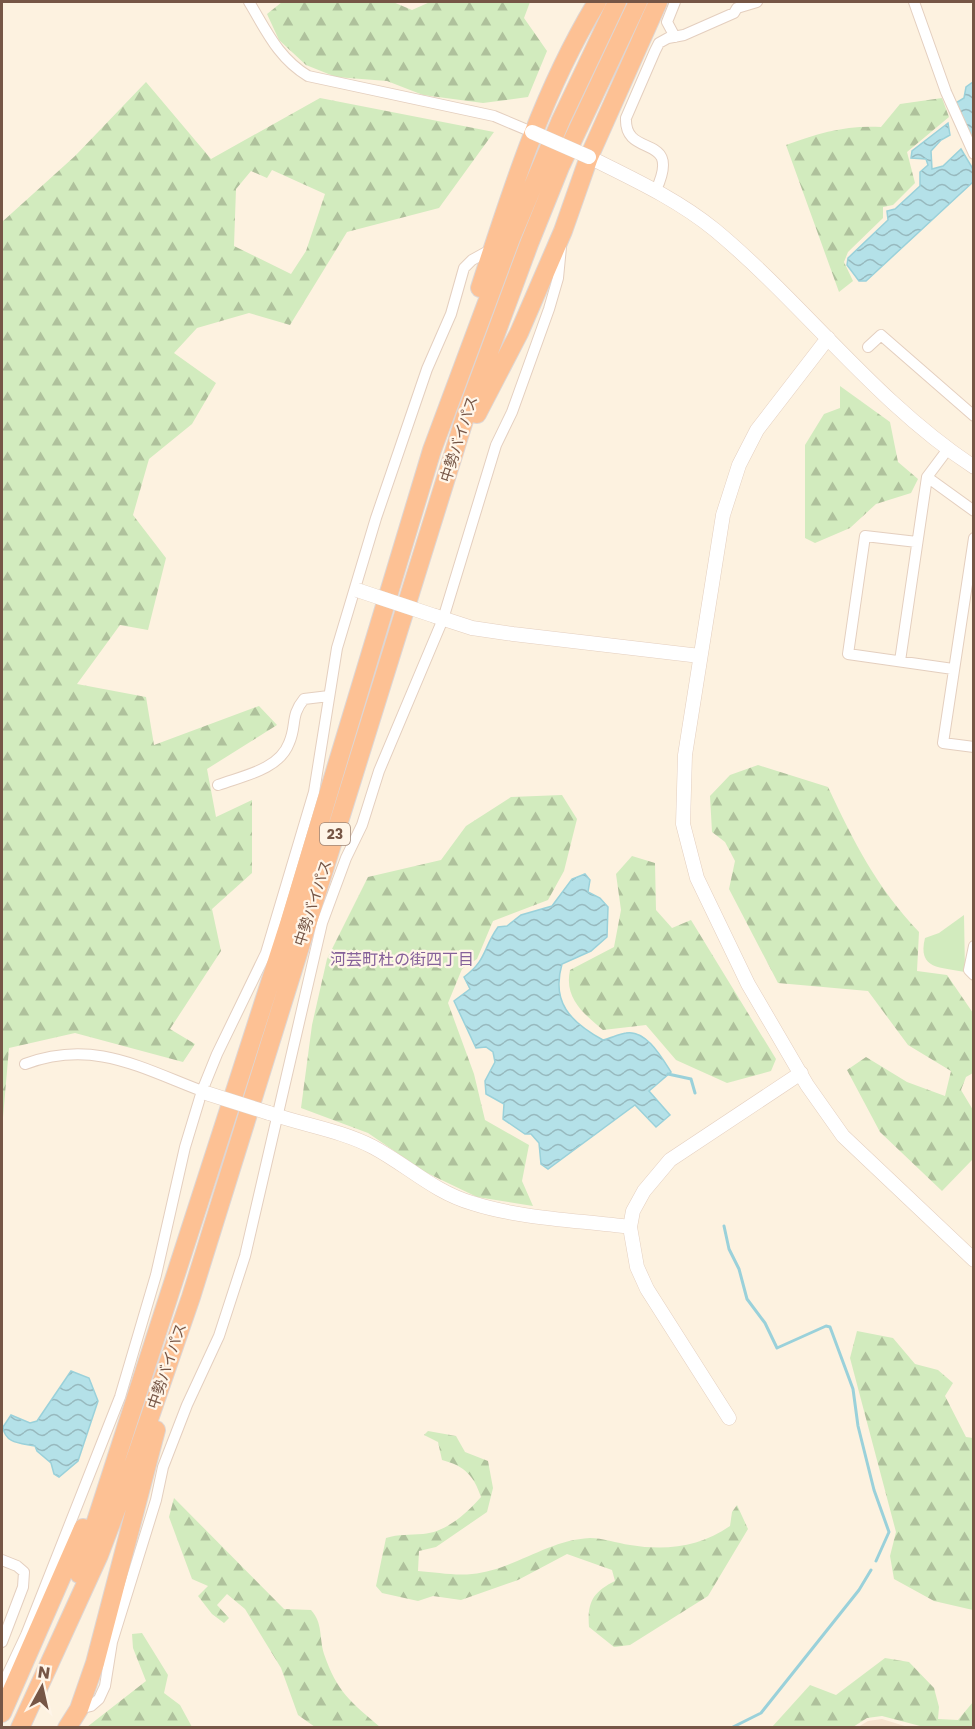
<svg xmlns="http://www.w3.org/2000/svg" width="975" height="1729" font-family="Poppins,'Noto Sans JP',sans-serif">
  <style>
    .residential { fill: #f5e3ce }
    .forest { fill: url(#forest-firs); fill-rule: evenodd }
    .green { fill: #d2ebbe }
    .water { fill: url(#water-waves); stroke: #9ad1da; stroke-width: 1.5 }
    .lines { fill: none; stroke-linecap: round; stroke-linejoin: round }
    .stream { stroke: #9ad1da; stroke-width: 3 }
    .minor-casing { stroke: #e4cfbf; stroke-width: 12 }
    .tertiary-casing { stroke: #e4cfbf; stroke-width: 15 }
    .trunk-casing { stroke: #ded6d3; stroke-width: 20 }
    .minor { stroke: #fff; stroke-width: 10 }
    .tertiary { stroke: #fff; stroke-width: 14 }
    .trunk { stroke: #fdc194; stroke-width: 18 }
    .tertiary-bridge-casing { stroke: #e4cfbf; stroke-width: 15; stroke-linecap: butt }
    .tertiary-bridge { stroke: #fff; stroke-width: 14 }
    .labels { text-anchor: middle; stroke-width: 4.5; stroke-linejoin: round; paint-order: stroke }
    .shield { fill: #fff5e8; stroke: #9f8677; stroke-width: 1.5 }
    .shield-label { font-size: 14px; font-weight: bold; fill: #765646 }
    .street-label { font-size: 15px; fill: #765646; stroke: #fff5e8 }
    .neighbourhood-label { font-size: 16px; fill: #85619a; stroke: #fff5e8 }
  </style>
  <defs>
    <pattern id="forest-firs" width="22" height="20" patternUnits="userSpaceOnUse" patternTransform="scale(1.5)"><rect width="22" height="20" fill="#d2ebbe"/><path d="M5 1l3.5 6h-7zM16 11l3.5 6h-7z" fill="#afc19c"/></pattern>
    <pattern id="water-waves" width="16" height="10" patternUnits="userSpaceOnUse" patternTransform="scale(1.5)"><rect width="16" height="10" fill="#b4e1e8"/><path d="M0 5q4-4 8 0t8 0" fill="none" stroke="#97b9be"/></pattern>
  </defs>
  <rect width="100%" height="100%" fill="#fdf2e0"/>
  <path class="residential" d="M882,1719L908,1727H911H858L868,1721Z"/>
  <path class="forest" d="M282,2H393L412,10L430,2H530L524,18L547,51L528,97L483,103L423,95L387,81L336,77L306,65L279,40L267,14Z
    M146,82L211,159L320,98L494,132L439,208L347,232L290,325L249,313L197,328L174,353L216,383L192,424L149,459L133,515L166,558L148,630L120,625L77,684L146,697L154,745L259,706L277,725L207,769L216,817L252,800V873L212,909L221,951L170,1029L195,1044L183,1062L75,1033L9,1048L2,1129V222L75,156ZM272,170L325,194L306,251L291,274L234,246L236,189L251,171L267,178Z
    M942,98L949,117L907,152L915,183L893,205L883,207V218L848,252L844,262L853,281L839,292L786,145C818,133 847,125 881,127L900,104Z
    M840,386L890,422L898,462L918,479L911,493L876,504L850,528L815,543L805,538V445L824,414L840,408Z
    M758,765L828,787C854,842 876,887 919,932L917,971L947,975L973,1013V1073L966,1077L961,1090L973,1110V1159L942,1191L880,1132L847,1070L866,1057L907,1082L945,1096L951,1071L908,1045L868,991L778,983L729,889L735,861L725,842L712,832L710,796L730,775Z
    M562,795L577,819L564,871L548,900L493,921L477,959L462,969L448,1003L474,1074L485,1120L529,1145L522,1181L533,1206L477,1197L425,1172L368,1133L301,1108L312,1025L327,959L368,877L441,860L466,826L511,797Z
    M632,856L655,863L656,910L672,928L691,920L776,1059L771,1071L727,1083L676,1060L646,1025L603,1030C583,1013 564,998 570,970L614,947L621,910L616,874Z
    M857,1331L893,1338L915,1364L938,1370L953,1383L945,1396L966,1437L973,1438V1610L934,1601L894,1579L890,1556L896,1532L850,1358Z
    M428,1431L456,1436L465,1452L488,1461L493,1488L487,1512L436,1547L419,1551L418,1571C435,1572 455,1576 472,1574C514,1570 547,1540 590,1538C602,1538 617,1543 630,1545C666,1551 700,1547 730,1526L732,1512L737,1505L748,1529L708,1596L630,1645L614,1647L589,1627C587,1602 593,1592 615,1581L612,1570L567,1554L518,1580L461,1600L433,1596L418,1601L382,1593L376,1586L386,1538C399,1534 409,1535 423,1534C446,1532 466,1514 481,1497C474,1476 465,1466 442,1460L438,1442L424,1435Z
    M174,1498L284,1609L311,1610C323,1623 319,1637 324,1654C337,1692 351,1702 380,1727H315L298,1715L281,1668L245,1609L227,1594L217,1605L229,1618L224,1623L212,1614L198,1596L208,1586L192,1579L169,1517Z
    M142,1633L168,1675L164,1693L180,1705L192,1727H87L146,1681L133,1648L132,1634Z
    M885,1658L909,1662L934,1688L939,1707L938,1719L958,1720L973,1702V1727H924L882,1716L867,1718L853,1727H772L810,1685L836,1695Z"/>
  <path class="green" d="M964,915L965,972C941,967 917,970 925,938L939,933Z"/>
  <path class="water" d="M973,82V145L954,104L964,98L966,87Z
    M948,123L950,135L941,140L931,151L932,169L943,166L961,149L973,169V182L866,281H859L847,265L848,258L888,220L887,211L895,209L920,186V172L928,165L926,159L911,158L912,151Z
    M585,874L590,880L588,892L600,898L608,907L607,937L591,951L562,964C551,1002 570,1022 603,1040C611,1038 619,1034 626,1033C646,1029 662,1058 671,1072L649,1091L670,1115L656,1127L635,1105L548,1169L541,1164L539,1143L531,1134H525L503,1119L504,1104L486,1094L485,1081L495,1062L493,1052L486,1047L476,1048L454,1001L470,989L464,977C487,960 483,948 498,927L507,926L521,915L552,906L572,879Z
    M71,1371L89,1378L98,1401L78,1461L59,1477L54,1474L51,1463L37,1451L35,1446C21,1443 5,1444 3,1427L11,1415L30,1423L37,1421Z"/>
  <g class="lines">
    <path class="stream" d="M668,1074L691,1079L695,1093
      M724,1226L729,1249L739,1269L747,1299L765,1323L777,1348L826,1326L830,1327L853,1389L858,1426L874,1490L889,1532L876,1561
      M731,1728L761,1713L859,1590L871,1570"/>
    <g class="minor-casing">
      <path id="minor" d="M249,2C266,30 278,58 308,76L494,116L532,132
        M914,2L946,92L974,154
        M675,37L667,22L675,2
        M656,190C683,131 624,160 626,118L655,51L659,43L668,38L684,35L734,13L737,8L757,2
        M868,347L881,335L974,416
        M927,477L974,511
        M974,538L943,743L974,747
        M917,542L865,536L848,654L953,669
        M900,661L927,477L948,449
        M218,785C242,776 279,770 289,743C297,725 290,716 304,699L329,696
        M974,946L969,970L974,975
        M25,1064C93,1039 139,1067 202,1091
        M2,1560L17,1566L24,1572L23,1587L2,1642
        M2,1686L26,1635L120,1397L156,1275L185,1147L202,1091L217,1054L266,953L314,792L337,648L376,518L427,369L451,314L464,268L472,260L492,249
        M79,1709L91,1706L99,1699L105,1686L112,1642L156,1500L163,1467L187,1405L219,1336L245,1256L322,923L346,858L362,825L379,771L443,619L496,445L512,412L549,309L558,278L561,247"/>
    </g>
    <g class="tertiary-casing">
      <path id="tertiary" d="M589,157C633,179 677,199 715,230C805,305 875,402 974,467
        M828,338L757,430L739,465L723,515L685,755L683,824L697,878L748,984L807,1085L843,1136L974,1260
        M435,616L472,628L513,634L700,656
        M269,1113C303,1125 340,1130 373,1147C407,1165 434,1192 472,1203C522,1219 578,1220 630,1227
        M729,1418L647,1289L637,1267L630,1227L633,1211L644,1191L670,1160L801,1073"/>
    </g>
    <g class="trunk-casing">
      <path id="trunk" d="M480,288C512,189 543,91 597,2
        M477,414L519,333L563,231L589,157L658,2
        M79,1574L289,924L432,450L511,238L561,120L617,2
        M2,1713L83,1528
        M20,1728L99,1555L135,1460L191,1297L465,417L529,244L560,167L638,2
        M67,1728L79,1709L95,1663L156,1430"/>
    </g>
    <use href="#minor" class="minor"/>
    <use href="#tertiary" class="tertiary"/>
    <use href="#trunk" class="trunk"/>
    <g class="tertiary-bridge-casing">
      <path id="tertiary-bridge" d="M532,132L589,157
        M357,590L435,616
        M206,1093L269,1113"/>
    </g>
    <use href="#tertiary-bridge" class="tertiary-bridge"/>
  </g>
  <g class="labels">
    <rect class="shield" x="320" y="823" width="30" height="22" rx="4.5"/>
    <g class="shield-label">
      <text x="335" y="839">23</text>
    </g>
    <g class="street-label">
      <text transform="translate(459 439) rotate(-72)" y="5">中勢バイパス</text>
      <text transform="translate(313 903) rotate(-72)" y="5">中勢バイパス</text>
      <text transform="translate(167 1366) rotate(-71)" y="5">中勢バイパス</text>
    </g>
    <g class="neighbourhood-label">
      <text x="402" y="965">河芸町杜の街四丁目</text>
    </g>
  </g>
  <rect width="975" height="1729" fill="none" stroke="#765646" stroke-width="6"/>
  <g transform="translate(42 1687) rotate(8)" stroke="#fff5e8" stroke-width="4.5" paint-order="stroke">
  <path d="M0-4.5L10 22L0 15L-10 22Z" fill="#765646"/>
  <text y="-9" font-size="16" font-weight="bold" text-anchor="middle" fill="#765646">N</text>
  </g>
</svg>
